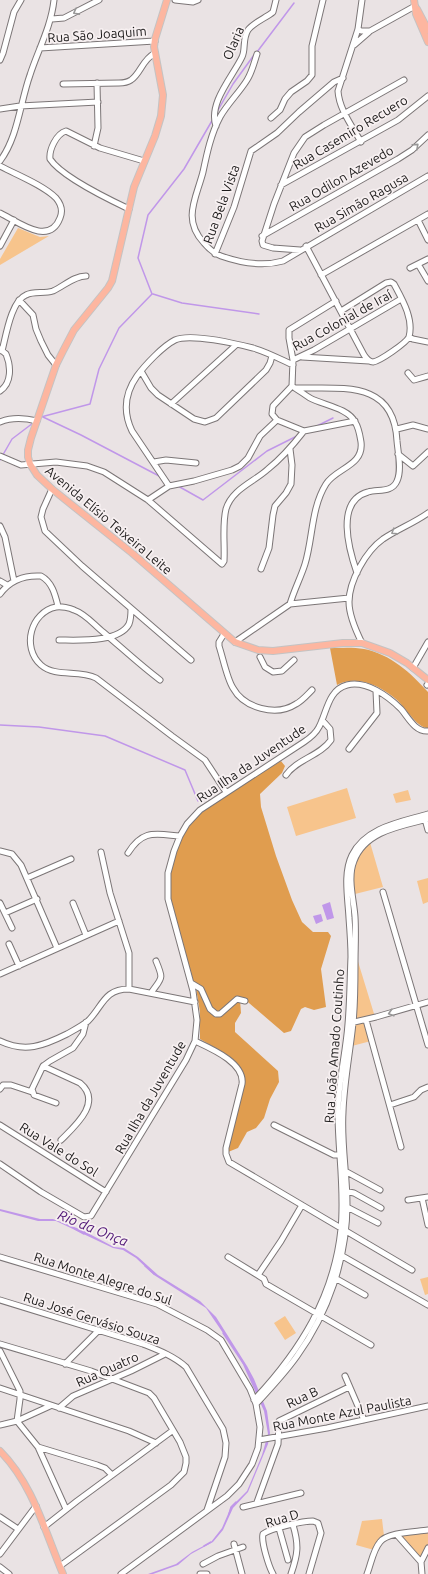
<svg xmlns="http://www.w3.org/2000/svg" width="428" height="1574" font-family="Ubuntu,sans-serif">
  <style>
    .green { fill: #f7c48c }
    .forest { fill: #e09d4f }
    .water { fill: #c097e9 }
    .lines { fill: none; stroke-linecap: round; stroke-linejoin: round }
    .stream { stroke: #c097e9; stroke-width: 1.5 }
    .minor-casing { stroke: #7c7677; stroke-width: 7 }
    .major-casing { stroke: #c4c3c3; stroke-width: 8 }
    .minor { stroke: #fff; stroke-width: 5 }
    .major { stroke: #fdb6a0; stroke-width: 6 }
    .oneway { stroke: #999898 }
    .labels { text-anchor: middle; stroke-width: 3.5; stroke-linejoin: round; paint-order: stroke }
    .street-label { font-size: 13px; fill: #1c1a1a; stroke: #f7f0f1 }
    .water-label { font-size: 14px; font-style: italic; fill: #4e1475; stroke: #f7f0f1 }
  </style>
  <rect width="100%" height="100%" fill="#eae3e4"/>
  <path class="green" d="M18,228L40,237L49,236L0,265V259Z
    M347,788L356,818L296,836L287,807Z
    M408,790L411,800L396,803L393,794Z
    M369,839L383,887L351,895V870Z
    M428,878V902L423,904L417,881Z
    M356,955L375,1017L366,1020L371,1041L348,1047Z
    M428,1277V1294L425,1295L420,1279Z
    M285,1316L296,1333L285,1340L274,1323Z
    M382,1519L384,1536L374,1550L356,1545L362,1521Z
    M428,1531V1545L420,1561L400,1535Z"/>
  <path class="forest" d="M330,648C341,648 353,647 364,649C390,654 411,673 428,692V728C418,729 405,707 397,700C381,686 357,674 337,685Z
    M281,761L285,766L282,773L260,794L261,807L276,856L292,900L302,922L313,932H328L331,936L321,969L326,1007L314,1010L305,1007L301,1009L291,1031L284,1033L242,997L235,998L217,1013L211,1007L205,994L192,982L170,898V875L174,855L188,826L197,816L225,795Z
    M196,988L201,993L216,1016L233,1003L240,1000L241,1013L235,1023V1032L278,1071L279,1082L270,1099L264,1118L256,1128L247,1132L238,1148L228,1152L245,1079C241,1058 218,1050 200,1039V1012Z"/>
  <path class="water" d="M330,902L334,918L327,920L322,905Z
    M321,914L323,921L316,924L313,916Z
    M0,1209L40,1219H53L82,1230L114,1247L124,1248L138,1257L158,1275L200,1301L216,1317L247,1366L254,1379L267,1411L270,1433L268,1444L248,1492L233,1508L223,1530L213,1542L191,1554L178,1565L153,1574H148L176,1564L192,1552L211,1542L222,1528L231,1507L247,1491L262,1455L268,1434L264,1411L240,1358L206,1308L154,1275L136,1258L123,1250L113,1248L56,1221H38L0,1211Z"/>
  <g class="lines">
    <path class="stream" d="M257,52L294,3
      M218,110L233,84L254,55
      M153,294L182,303L259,314
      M41,417L90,404L99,369L119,328L152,294L138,258L148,215L184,169L213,119
      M43,417L81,435L161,477
      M317,426L333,418
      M0,460L12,439L33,423
      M178,486L203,500L267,451L297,436
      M0,725L39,727L105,736L185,770L198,801
      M75,1229L84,1234
      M145,1266L154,1274
      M223,1333L243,1363
      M229,1514L231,1507L236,1502
      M204,1546L211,1542"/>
    <g class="minor-casing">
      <path id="minor" d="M175,0L193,2L198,0
        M52,19L64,18L99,0
        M358,29L361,31H370L415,6
        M354,45L369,32
        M40,48L155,41
        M257,54C254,63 252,72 247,80C239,93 228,103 220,117C211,134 207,153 203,172C196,199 182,219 204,243C209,249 213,253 221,256C241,263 262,267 283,261L428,176
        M0,60L3,53L14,12L21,0
        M63,84L119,83C123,83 128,82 131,80C141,73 142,60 155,53
        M0,109L20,106L98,102
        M271,118L280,110L285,99L291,92L307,81L312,75V46L323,0
        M216,126C208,103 233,76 242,57C246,49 242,40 248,30C254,22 266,18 273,12L276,0
        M361,142C352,126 339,109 338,91L358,29L362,0
        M94,146L98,128L97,83
        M0,161C18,137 20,103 30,75C38,50 51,27 54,0
        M0,166C17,175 43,185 56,198C61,204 63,211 60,218C49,247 17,221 0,213
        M281,185L398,120L428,96
        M129,209C110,200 61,176 50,159C49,150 56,134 66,131L100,148L144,161
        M418,220L428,240
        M262,236L398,159L412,150L428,135
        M0,246L14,220
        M306,246L364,355C366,358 369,362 373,362C380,361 406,343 409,337C414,319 402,299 394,284L391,282L386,283L341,311
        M300,250L273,248L263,245L262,241L274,204L294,153L305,137L324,125L404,80
        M215,254L234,207L251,151L277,133L299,112L334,82L343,78
        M418,264L428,281
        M410,268L428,259
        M321,275L428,214
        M19,300L33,315L36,329L41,341L48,355L56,365
        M409,337L413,339L428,342
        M0,349L6,354C11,366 12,383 0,391
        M2,351C6,336 11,301 26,295C34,291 44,294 53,291C64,286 74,276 86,276
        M302,357L369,361
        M293,360L314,350L401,299
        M141,371L151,388L158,395L194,419L205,422L216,418L266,370L270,363L272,356
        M408,373L414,380L428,376
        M292,386L295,388C342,389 394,379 397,441C398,453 402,470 397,481C392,493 378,489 368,492C335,501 349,550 357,573
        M292,386L293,360L289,338V330L336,301
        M292,386L273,406L272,414L277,420L304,431
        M171,404L236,345
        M0,422C12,417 25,418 37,421
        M397,429L413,425L428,429
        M398,454L413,466L428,452
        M0,456L21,465L56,462L87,466L104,472L148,500L222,564L224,561C225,544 222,525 226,509C232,489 254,482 268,469C282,458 293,445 304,431L355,421
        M154,462L166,460L196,463
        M169,486L132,431C123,412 125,393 137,376C145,365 163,346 175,340C190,333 237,344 253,348C267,352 280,359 293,365
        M52,489L43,509L41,517L45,531L82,566L191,660
        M148,500L169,486L194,481L232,470L240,466L248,458L260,436L277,420
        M0,526L5,537L14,581
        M261,569L269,548L273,515L275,506L286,493L291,484L292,465L290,449
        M0,581L7,585
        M0,594C10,580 24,575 41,576C52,582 55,594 58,606
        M290,604C294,590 301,577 305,564C313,538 311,508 326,484C336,468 364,466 361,442C360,436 359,428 355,422C348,408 323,405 310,398C305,395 300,391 295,388
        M224,634L219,642V646C223,658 227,679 233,688C244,708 276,717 296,704C302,701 307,695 312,690
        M59,640C77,640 119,643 129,624C131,619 131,614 131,609
        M235,642L290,604L349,598
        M362,643C356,631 349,616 349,602C349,581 366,551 383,539C398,529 414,523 428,513
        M260,657L265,667L273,672L282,671L294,660
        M413,668L428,642
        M160,680C140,665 122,648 103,632C94,625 86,614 74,610C70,608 61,606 56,607C31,612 21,647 41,665C56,678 79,669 96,678L172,736L205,760L226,792
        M427,685L428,684
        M349,749L377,713L376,691
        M286,775C297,759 320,756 331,740L330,729L322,720
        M425,819L428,830
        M0,851L12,854L21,865L57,948
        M101,852L110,893L129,953V989
        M128,853C143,829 155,834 180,836
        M27,878L71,859
        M383,892L428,1045
        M0,903L12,928
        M73,903L86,935
        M5,913L37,899
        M9,944L19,966
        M0,974L119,921
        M191,983L201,989L210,1009L216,1014H220L237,999L245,1001
        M151,993C162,977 164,980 156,961
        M366,1020L401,1147
        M350,1023L376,1017L428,1002
        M0,1041C25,1053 43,1046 67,1034C74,1030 82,1026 88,1021C103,1006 104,989 129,989L195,1002
        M195,1041C212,1049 245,1063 242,1084L226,1148V1154L229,1162L412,1270
        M43,1066L80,1083C103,1102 75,1126 61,1140
        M0,1089L3,1085H11L32,1092
        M56,1103L34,1095L32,1089L43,1066L50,1061L73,1048L83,1034L86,1022
        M390,1105L414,1097L421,1090L428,1087
        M0,1125L106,1192
        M274,1125L334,1155H343
        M0,1164L41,1192L84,1217L91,1216L186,1060L195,1041L197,1020L193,991L168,899V873L174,851L180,836L187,824L200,810L304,742C310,738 316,733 319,727C327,712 328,690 347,685C366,680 388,696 401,709C408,717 415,732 428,731
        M345,1171L380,1190
        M344,1191L354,1193L381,1208
        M422,1198L428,1225
        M408,1200L428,1197
        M347,1207L378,1223
        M339,1254L428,1305
        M0,1257L157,1304L207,1330L221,1340L250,1389L256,1404L260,1427L258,1448L252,1464L239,1484L227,1496L121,1574
        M228,1257L264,1279L266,1284L371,1345
        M258,1275L281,1241L302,1205
        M335,1278L365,1295
        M0,1300L143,1344C158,1350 174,1356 186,1367L223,1429L226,1443L225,1457L207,1510
        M0,1344L91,1371L149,1393L154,1398L180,1442L186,1457V1463L184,1472L171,1485L60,1566
        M0,1351L20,1391V1399L17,1421
        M65,1364L99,1330
        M345,1376L364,1420
        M0,1388L129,1431L156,1443
        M254,1400C300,1351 334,1297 341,1229C345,1190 338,1151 338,1113C338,1083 346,1053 348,1024C350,1002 350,979 351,957C351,944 350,931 349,918C348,898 343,873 352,855C366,827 401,822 428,814
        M256,1404C270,1389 285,1373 297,1356C328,1313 347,1258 347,1204C347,1174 341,1143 343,1112C344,1082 350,1053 353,1023C355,1003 355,983 355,964C355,948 356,933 355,917C354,900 347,878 354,861C365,831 401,826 428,819
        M59,1408L73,1396L131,1371L165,1354
        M17,1421L38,1447L66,1509
        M0,1425L17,1421L50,1406
        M259,1440L327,1428L428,1406
        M38,1447L97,1465L105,1468L112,1475
        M257,1502L278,1444L279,1421L349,1387
        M243,1507L301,1493
        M0,1517L18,1529
        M44,1527L77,1501L172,1431
        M279,1528L288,1560
        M397,1535L421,1562
        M234,1544L242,1574
        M0,1554L36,1506
        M203,1564L218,1556L243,1547
        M0,1567L9,1574
        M200,1574H207
        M273,1574C269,1567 261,1542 263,1534C271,1528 303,1521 313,1521L318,1523L321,1533L309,1574
        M291,1574C298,1554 299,1545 293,1525
        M367,1574C371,1564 373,1550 380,1542C387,1532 416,1532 428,1530
        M422,1574L421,1562L428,1548"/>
    </g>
    <g class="major-casing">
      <path id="major" d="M167,0L155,39L154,47L163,95L161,116L155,136L134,187L112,281L108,288L74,330L63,351L56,365L31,438L28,450V457L30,464L37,475L52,489L132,553L235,642L258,650L273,651L343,643H362L390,653L407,663L428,680
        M414,0L416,14L428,42
        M417,9L428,30
        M0,1451C33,1484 45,1532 63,1574"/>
    </g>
    <use href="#minor" class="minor"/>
    <use href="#major" class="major"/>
  </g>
  <defs><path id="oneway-chevron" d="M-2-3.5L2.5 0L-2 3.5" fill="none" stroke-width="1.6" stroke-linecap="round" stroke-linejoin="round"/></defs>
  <g class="oneway">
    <use href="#oneway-chevron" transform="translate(76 12) rotate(152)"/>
    <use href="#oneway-chevron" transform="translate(416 146) rotate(-42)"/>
    <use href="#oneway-chevron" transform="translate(394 532) rotate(148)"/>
    <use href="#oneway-chevron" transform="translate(391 1013) rotate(164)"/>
  </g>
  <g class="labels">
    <g class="street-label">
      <text transform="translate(97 34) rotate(-4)" y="5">Rua São Joaquim</text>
      <text transform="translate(233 43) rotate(-67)" y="5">Olaria</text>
      <text transform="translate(350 132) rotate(-31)" y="5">Rua Casemiro Recuero</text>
      <text transform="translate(341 178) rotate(-30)" y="5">Rua Odilon Azevedo</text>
      <text transform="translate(361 202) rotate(-30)" y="5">Rua Simão Ragusa</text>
      <text transform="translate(221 204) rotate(-70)" y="5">Rua Bela Vista</text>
      <text transform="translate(342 320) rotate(-29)" y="5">Rua Colonial de Iraí</text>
      <text transform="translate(109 520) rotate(40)" y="5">Avenida Elísio Teixeira Leite</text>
      <text transform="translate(251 763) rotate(-34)" y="5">Rua Ilha da Juventude</text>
      <text transform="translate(334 1046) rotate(-86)" y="5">Rua João Amado Coutinho</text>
      <text transform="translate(150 1097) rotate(-60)" y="5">Rua Ilha da Juventude</text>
      <text transform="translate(59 1149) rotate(32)" y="5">Rua Vale do Sol</text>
      <text transform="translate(103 1278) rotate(18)" y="5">Rua Monte Alegre do Sul</text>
      <text transform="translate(92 1318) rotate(18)" y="5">Rua José Gervásio Souza</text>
      <text transform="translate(107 1369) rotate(-24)" y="5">Rua Quatro</text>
      <text transform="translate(302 1397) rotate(-25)" y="5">Rua B</text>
      <text transform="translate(342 1413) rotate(-11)" y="5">Rua Monte Azul Paulista</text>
      <text transform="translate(282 1518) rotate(-17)" y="5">Rua D</text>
    </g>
    <g class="water-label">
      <text transform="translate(93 1228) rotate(22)" y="5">Rio da Onça</text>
    </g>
  </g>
</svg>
